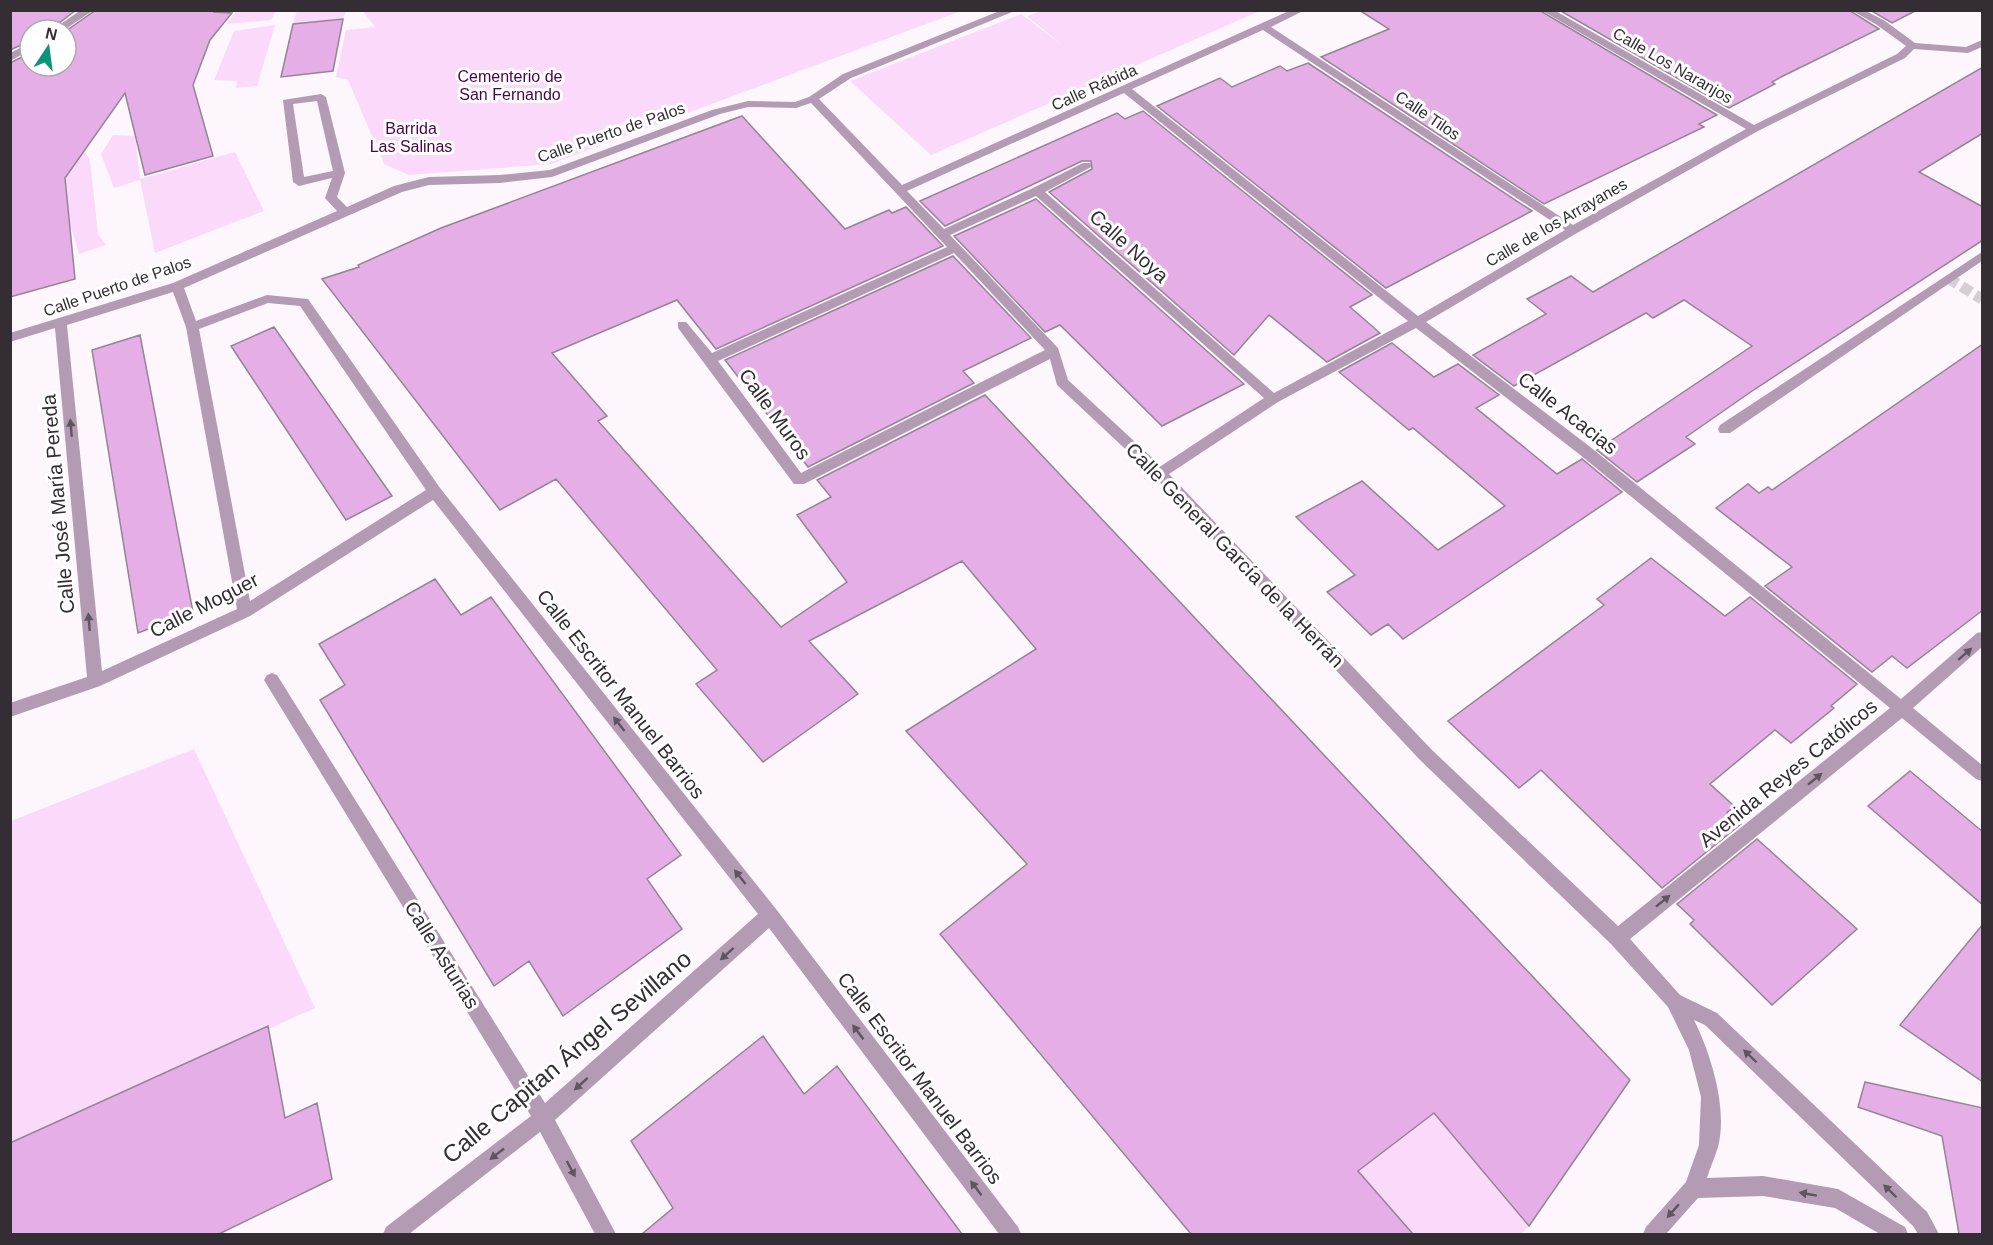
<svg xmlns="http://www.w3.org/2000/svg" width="1993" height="1245" font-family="Helvetica,sans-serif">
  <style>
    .green { fill: #fbd9fa }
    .building { fill: #e6aee6; stroke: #948594; stroke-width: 1.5 }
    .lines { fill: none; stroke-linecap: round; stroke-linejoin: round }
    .minor-tunnel { stroke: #d5ced5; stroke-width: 11; stroke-dasharray: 11 5; stroke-linecap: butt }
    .minor { fill: #b39bb3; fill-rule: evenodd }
    .oneway { fill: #605460 }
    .labels { text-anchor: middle; stroke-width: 6; stroke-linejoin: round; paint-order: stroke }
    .far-street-label { font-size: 16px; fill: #342e34; stroke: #fff }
    .far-park-label { font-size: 16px; fill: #48044b; stroke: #fff }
    .street-label { font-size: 20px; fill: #342e34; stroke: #fff }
    .near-street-label { font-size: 24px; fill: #342e34; stroke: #fff }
  </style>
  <rect width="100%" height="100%" fill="#fdf6fd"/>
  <path class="green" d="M237,10H276V11L271,20L227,24Z
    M1044,10H1260V11L931,155L850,81L1021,14L1062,45L1027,16Z
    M297,11H346L343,19L293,24Z
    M363,11H961L551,164L409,175L384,164L348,80L336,77L346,30L375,27Z
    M275,25L257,86L236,88L237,81L214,80L234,31Z
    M113,135L135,136L140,179L235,152L264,211L155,253L140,180L114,188L101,154Z
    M85,152L90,160L98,234L106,245L79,254L70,224L65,178L75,164L74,154Z
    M194,749L315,1008L11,1144V821Z
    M1434,1113L1529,1226L1521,1234H1413L1358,1171Z"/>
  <path class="building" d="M10,10H76L50,30H30V41L10,50Z
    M96,10H215L214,12L232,13L210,40L193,85L213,156L145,175L125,93L65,178L75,279L10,297V63L30,53V66H66V31Z
    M1359,10H1539L1717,115L1699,124L1704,127L1544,204L1321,57L1389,29Z
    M1559,10H1849L1879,29L1785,75L1772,82L1775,84L1729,108Z
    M1870,10H1917L1892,23Z
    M343,19L333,71L281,77L293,24Z
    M1308,63L1532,211L1386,288L1157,106L1220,78L1232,87L1280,66L1287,71Z
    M1983,67V133L1919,172L1983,207V240L1755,389L1686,437L1695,444L1637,482L1597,450L1752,346L1684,300L1653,318L1646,313L1514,386L1473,355L1546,314L1527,299L1571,276L1593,292Z
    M1143,111L1372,295L1350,307L1380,333L1327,362L1269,315L1234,355L1049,192L1092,169L1091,161H1082L945,226L920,201L1117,113L1125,119Z
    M742,116L845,229L889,210L892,213L906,207L943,246L716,349L677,300L552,353L607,416L598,421L781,627L847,582L797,515L831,497L817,480L985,395L1630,1080L1529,1226L1434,1113L1358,1171L1413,1234H1191L940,934L1027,864L906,731L1036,649L962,561L809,641L858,694L763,762L696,684L717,670L556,479L500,510L322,279L359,267L358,265L441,228Z
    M1036,199L1244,384L1162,426L1060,325L1045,332L954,236Z
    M953,256L1031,338L963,371L974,383L808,467L725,360Z
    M274,327L392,496L346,520L231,346Z
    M140,335L193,612L138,633L92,350Z
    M1392,343L1434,377L1458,364L1499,395L1476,408L1557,474L1582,459L1622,492L1403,639L1388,624L1371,635L1327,592L1355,575L1296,517L1362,481L1438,550L1505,506L1413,428L1409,430L1339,372Z
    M1983,344V610L1907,668L1892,656L1872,672L1765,586L1792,567L1716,508L1748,484L1759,493L1768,487L1772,490Z
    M1651,558L1725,616L1750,597L1857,684L1831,706L1834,708L1791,743L1775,730L1710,784L1735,807L1727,812L1741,824L1662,888L1541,770L1519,788L1448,721L1604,605L1597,599Z
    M435,579L461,615L491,597L681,855L647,879L682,929L563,1016L529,961L494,986L320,700L345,685L319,644Z
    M1910,771L1983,832V905L1868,806Z
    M1757,839L1857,929L1772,1005L1690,924L1694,920L1677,904Z
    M1983,924V1082L1900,1025Z
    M268,1026L285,1118L317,1103L332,1179L219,1234H10V1143Z
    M763,1036L804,1094L837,1066L962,1234H642L673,1208L631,1141Z
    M1865,1082L1983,1108V1234H1959L1942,1136L1858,1107Z"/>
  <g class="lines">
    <path class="minor-tunnel" d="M1948,278L1982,299"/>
    <path class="minor" d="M81,10H94L64,30H52Z
      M1002,10H1017L851,78L819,99L902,185L1291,10H1305L1271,27L1573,225L1746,129L1541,10H1554L1754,125L1897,54L1906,46L1877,25L1851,10H1864L1885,21L1915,43L1966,47L1982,40V47L1968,53L1914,49L1905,58L1758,131L1577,233L1426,322L1589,446L1901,699L1977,633L1982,632V647L1913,708L1982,765V781L1976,779L1902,718L1630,939L1680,995L1717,1013L1927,1212L1939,1234H1918L1913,1226L1705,1025L1694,1020C1711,1054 1728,1109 1718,1147C1715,1157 1710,1168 1707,1178L1763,1176L1838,1189L1905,1227L1908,1234H1880L1835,1208L1763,1196L1698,1198L1666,1234H1643L1646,1227L1686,1182L1699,1145L1701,1097L1689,1050L1668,1007L1611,944L1420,760L1155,477L1057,385L1050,359L804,484H794L678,328V322H686L712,353L947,247L811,103L796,108L748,107L720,114L552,177L500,183L429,185L402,192L184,288L196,321L267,295L308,299L440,488L776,909L1018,1227L1021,1234H999L769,928L555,1120L616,1234H595L540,1132L409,1234H383L386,1227L531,1116L267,685L264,680L267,675L272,673L277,675L545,1103L758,914L433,500L250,616L100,686L10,717V703L87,677L55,328L10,342V333L173,283L337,211L325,198L332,178L299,186L293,182L283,100L321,94L326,97L345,173L337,197L347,207L394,186L429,177L500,175L550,170L712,110L748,101L795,102L809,97L843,74ZM1263,30L1565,230L1418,316L1132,89ZM1124,93L1408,321L1274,393L1045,192L1091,167V163H1083L1033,188L944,229L907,191ZM317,101L333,171L304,177L293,104ZM1036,196L1264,398L1161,466L1068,380L1058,348L950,235ZM954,253L1045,350L801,473L718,361ZM173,292L186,327L237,609L102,671L67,325ZM268,303L300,306L426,490L250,601L199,329ZM1416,328L1579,454L1890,708L1618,926L1432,750L1169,474L1278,402Z
      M30,43V50L10,61V53Z
      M1982,252V261L1730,433H1720L1718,429L1720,425Z"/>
  </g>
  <defs><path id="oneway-solid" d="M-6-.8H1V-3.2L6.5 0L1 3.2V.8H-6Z" transform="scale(1.5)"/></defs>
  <g class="oneway">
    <use href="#oneway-solid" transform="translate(71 428) rotate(-95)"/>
    <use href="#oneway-solid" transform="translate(89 622) rotate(-95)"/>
    <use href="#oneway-solid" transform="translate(1965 654) rotate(-41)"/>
    <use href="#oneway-solid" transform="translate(619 724) rotate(-128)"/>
    <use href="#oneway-solid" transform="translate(1815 779) rotate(-39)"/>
    <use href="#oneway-solid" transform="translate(740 877) rotate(-128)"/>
    <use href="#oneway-solid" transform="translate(1663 901) rotate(-39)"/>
    <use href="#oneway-solid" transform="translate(727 954) rotate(138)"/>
    <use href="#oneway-solid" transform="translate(858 1032) rotate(-127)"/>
    <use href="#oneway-solid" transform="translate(1750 1056) rotate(-136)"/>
    <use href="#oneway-solid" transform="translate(581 1084) rotate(138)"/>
    <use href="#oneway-solid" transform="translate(497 1154) rotate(142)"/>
    <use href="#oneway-solid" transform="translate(571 1169) rotate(62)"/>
    <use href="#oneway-solid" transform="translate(976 1188) rotate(-127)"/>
    <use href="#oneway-solid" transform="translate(1890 1191) rotate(-136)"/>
    <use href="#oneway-solid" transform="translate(1808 1194) rotate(-170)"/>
    <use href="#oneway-solid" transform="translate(1673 1211) rotate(131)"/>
  </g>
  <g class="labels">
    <g class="far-street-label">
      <text transform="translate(1673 65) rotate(30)" y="6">Calle Los Naranjos</text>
      <text transform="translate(1094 87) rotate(-24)" y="6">Calle Rábida</text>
      <text transform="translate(1428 115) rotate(34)" y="6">Calle Tilos</text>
      <text transform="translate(611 132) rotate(-19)" y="6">Calle Puerto de Palos</text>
      <text transform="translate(1556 222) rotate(-30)" y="6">Calle de los Arrayanes</text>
      <text transform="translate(117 286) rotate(-19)" y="6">Calle Puerto de Palos</text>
    </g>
    <g class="far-park-label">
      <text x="510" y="82">Cementerio de<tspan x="510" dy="18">San Fernando</tspan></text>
      <text x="411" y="134">Barrida<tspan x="411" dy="18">Las Salinas</tspan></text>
    </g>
    <g class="street-label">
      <text transform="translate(1129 246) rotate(42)" y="7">Calle Noya</text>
      <text transform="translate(1568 413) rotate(38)" y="7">Calle Acacias</text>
      <text transform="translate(775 414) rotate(54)" y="7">Calle Muros</text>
      <text transform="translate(58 504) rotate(-95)" y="7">Calle José María Pereda</text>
      <text transform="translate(1235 555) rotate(46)" y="7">Calle General García de la Herrán</text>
      <text transform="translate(204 605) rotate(-27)" y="7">Calle Moguer</text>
      <text transform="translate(621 694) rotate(52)" y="7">Calle Escritor Manuel Barrios</text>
      <text transform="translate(1788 773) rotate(-39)" y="7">Avenida Reyes Católicos</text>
      <text transform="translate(442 955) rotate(58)" y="7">Calle Asturias</text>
      <text transform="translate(920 1078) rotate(53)" y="7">Calle Escritor Manuel Barrios</text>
    </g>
    <g class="near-street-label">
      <text transform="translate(567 1057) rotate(-40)" y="8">Calle Capitan Ángel Sevillano</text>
    </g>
  </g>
  <rect width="1993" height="1245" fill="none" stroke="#342e34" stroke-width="24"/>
  <g transform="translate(48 48) rotate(13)"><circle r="28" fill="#ffffff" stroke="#aeabae" stroke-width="1.5"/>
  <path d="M0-4.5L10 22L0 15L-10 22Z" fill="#0e937c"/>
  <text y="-9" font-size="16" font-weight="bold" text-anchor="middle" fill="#342e34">N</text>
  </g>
</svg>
